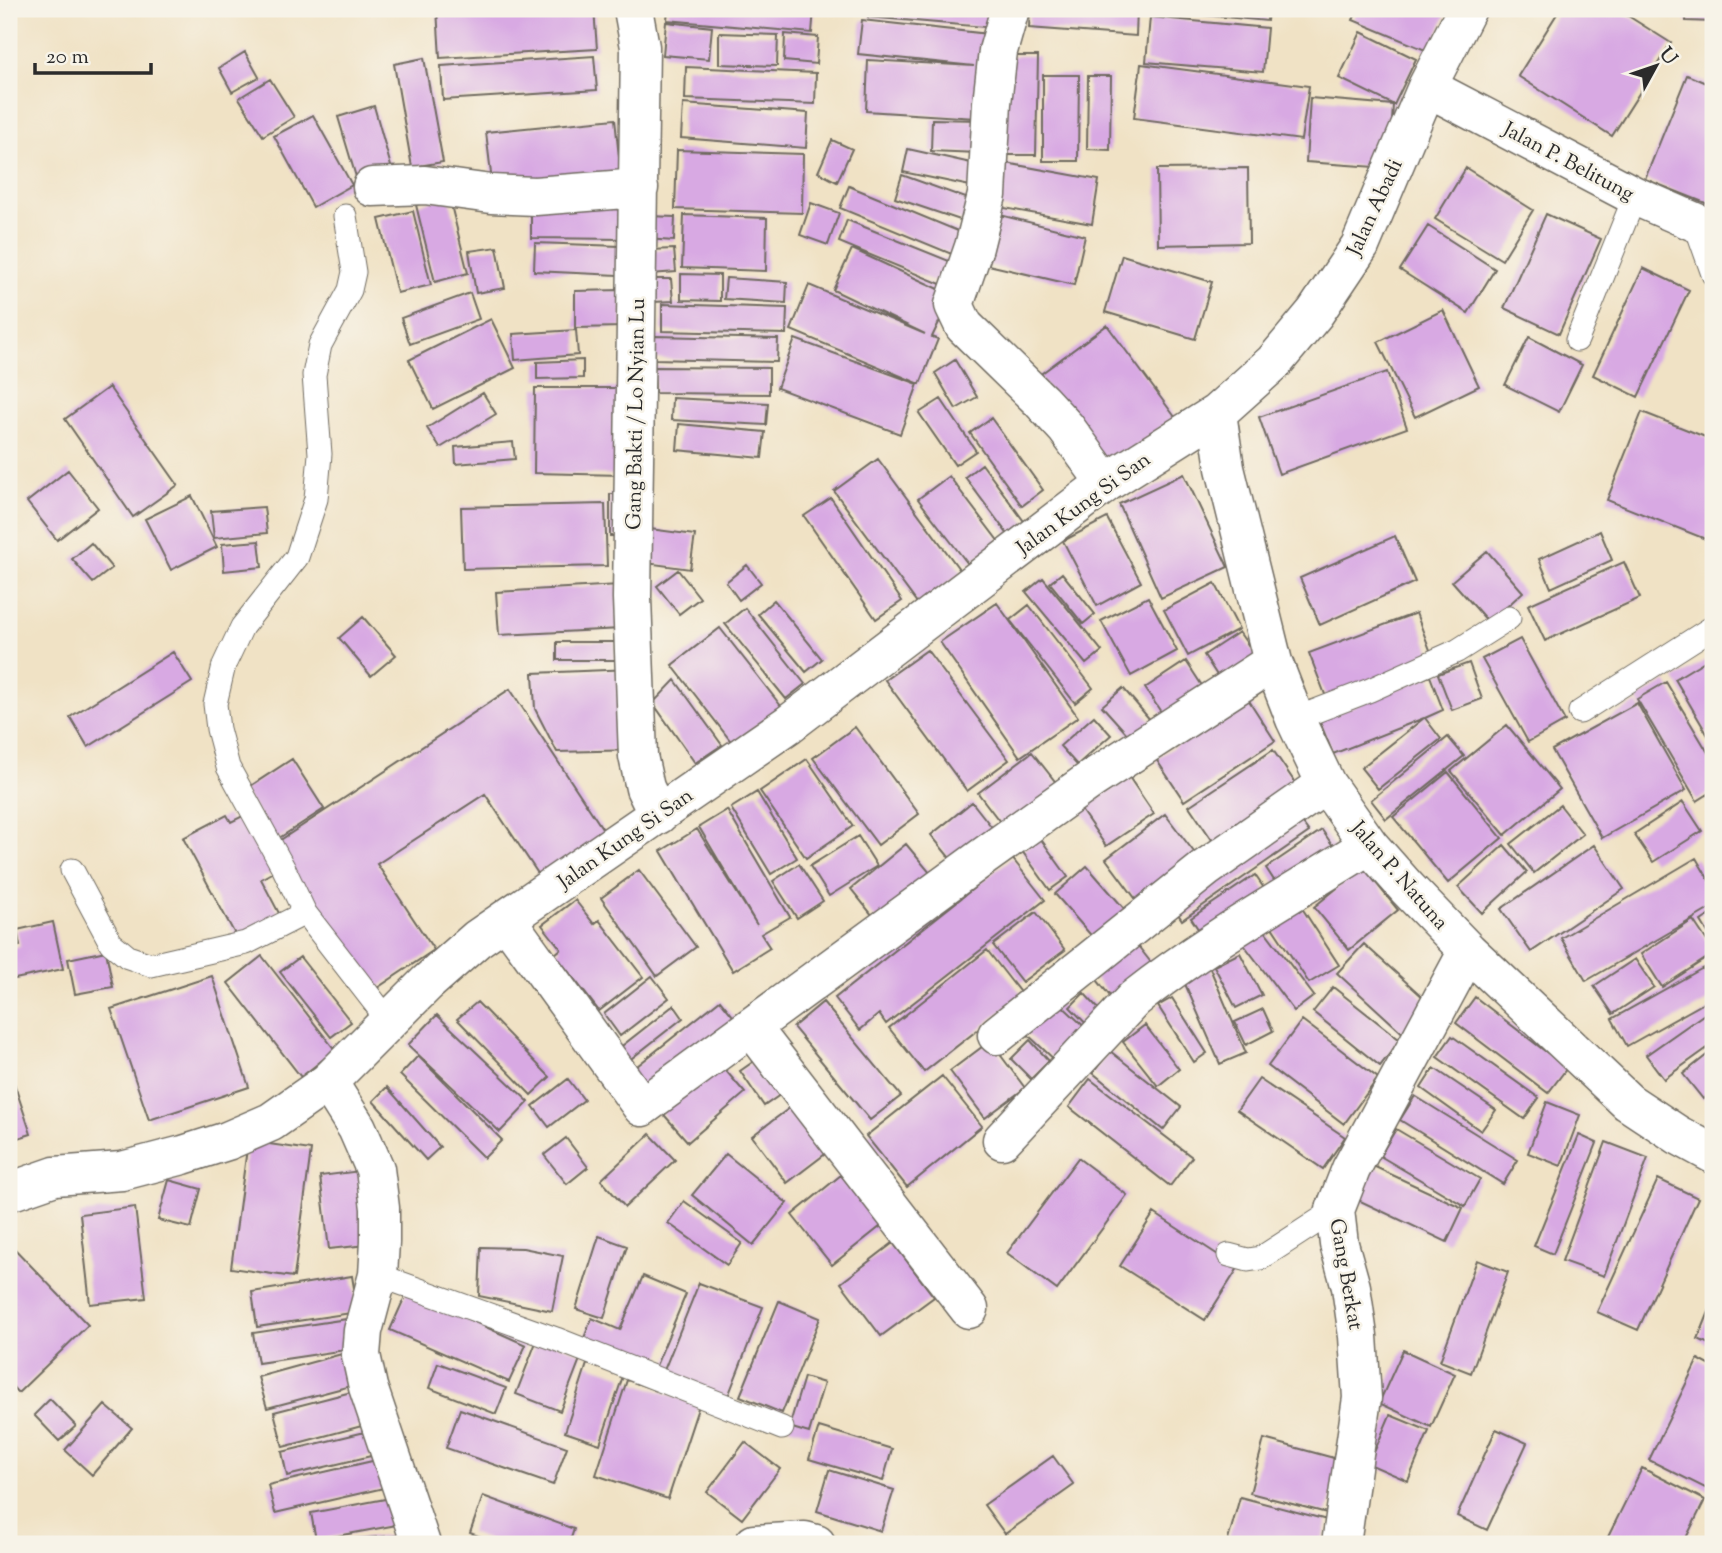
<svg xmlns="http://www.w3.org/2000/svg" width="1722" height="1553" font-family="'Sorts Mill Goudy',serif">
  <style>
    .building { fill: #d8a9e3 }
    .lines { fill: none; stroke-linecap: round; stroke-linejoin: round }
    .lane-casing { stroke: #706b61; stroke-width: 25 }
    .street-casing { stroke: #706b61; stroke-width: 41 }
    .lane { stroke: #fff; stroke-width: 23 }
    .street { stroke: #fff; stroke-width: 38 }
    .labels { text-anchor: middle; stroke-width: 5; stroke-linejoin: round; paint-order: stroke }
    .street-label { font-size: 21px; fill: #2b2b2b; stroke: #f7f3e8 }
  </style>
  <rect width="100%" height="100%" fill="#f7f3e8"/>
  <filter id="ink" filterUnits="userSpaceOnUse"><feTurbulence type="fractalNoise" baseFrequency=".0143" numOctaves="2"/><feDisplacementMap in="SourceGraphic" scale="14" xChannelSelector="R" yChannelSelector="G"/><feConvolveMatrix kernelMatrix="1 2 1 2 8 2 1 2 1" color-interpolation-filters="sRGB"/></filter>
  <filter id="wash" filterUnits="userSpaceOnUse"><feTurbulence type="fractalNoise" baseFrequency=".00686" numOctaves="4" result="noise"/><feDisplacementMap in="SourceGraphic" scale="28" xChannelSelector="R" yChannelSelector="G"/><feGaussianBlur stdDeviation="1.57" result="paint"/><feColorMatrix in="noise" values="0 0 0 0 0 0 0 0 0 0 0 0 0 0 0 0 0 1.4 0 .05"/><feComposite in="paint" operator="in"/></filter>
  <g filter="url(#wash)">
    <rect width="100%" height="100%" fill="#f0e2c5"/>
    <g id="blocks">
      <path class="building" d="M437,9H594L597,49L440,58Z
        M668,9H814L812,33L667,20Z
        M869,9H997L996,28L868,17Z
        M1030,9H1137L1136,36L1029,28Z
        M1160,9H1268L1267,21L1160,11Z
        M1358,9H1448L1430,52L1353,20Z
        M1560,9H1617L1671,43L1612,136L1518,76Z
        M1686,9H1713V22L1686,21Z
        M1150,17L1267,28L1263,72L1146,62Z
        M862,20L988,34L976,118L866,111L868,60L974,66L858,54Z
        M666,22L712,27L709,59L663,55Z
        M1361,32L1416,59L1394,105L1339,78Z
        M719,33L778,35L777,66L719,64Z
        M785,34L818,37L816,64L784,61Z
        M245,52L259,77L232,92L219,68Z
        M594,56L597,90L443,100L441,66Z
        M1005,56H1038L1036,155H1005Z
        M424,58L443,162L412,167L394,64Z
        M1141,64L1309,86L1301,140L1134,118Z
        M686,67L816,73L815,104L685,99Z
        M1043,75H1079L1078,161H1043Z
        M1687,75L1713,86V206L1645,179Z
        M1088,76H1111L1110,150L1087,149Z
        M270,79L294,117L263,136L239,98Z
        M1310,98L1393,105L1389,168L1306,162Z
        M683,104L808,113L806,148L681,138Z
        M374,106L394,177L359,187L338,117Z
        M313,115L352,185L313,207L274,136Z
        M615,119L621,177L493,190L486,132Z
        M932,119L980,120L978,153L931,151Z
        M832,140L852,149L837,182L818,172Z
        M908,149L980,165L975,187L903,172Z
        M677,150L803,154L802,213L675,209Z
        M1006,163L1099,180L1092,224L999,207Z
        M1248,168L1249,243L1158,245L1157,169Z
        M1466,168L1533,210L1502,260L1435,219Z
        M902,175L977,202L969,223L895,198Z
        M849,186L975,238L966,260L840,208Z
        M449,197L468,273L435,282L416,205Z
        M531,201L625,203V239L531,238Z
        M811,203L839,213L828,245L800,235Z
        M413,211L431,285L397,293L379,219Z
        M996,214L1085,236L1074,285L984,264Z
        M1546,214L1601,239L1559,334L1504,308Z
        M684,215L767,218L766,271L682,268Z
        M647,216L675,217L674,241L646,239Z
        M847,220L964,267L955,290L839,242Z
        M1428,226L1495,269L1468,313L1400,270Z
        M535,243L620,246L618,275L534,271Z
        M497,247L505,288L476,293L469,251Z
        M674,249L676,272L651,274L649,250Z
        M852,249L952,295L932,337L938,339L920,384L791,330L809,285L925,334L833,290Z
        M1122,255L1212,282L1195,339L1105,312Z
        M1643,268L1689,290L1638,397L1593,375Z
        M681,274L720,275V301L681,300Z
        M726,278L787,282L786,303L724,299Z
        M653,279H671L673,301L653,302Z
        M622,290V327L575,328V291Z
        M470,293L479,319L410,344L401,318Z
        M662,304L787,308L786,334L662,331Z
        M1443,310L1479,386L1415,417L1378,342Z
        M491,319L515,368L433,409L409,360Z
        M1107,325L1175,417L1107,468L1038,376Z
        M576,330L578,355L515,360L513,334Z
        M655,336L778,339L777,362L655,359Z
        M1529,337L1582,365L1559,412L1505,385Z
        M795,339L918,384L900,434L777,388Z
        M583,360V378L537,379V362Z
        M955,360L977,397L956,409L935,373Z
        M654,367L769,368V394L655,393Z
        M1387,372L1407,428L1279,474L1259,417Z
        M109,387L178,485L133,517L65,419Z
        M535,388H622V475L534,473Z
        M483,393L496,414L440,448L427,428Z
        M672,398L768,403L766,425L671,420Z
        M941,399L976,451L955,465L919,413Z
        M1642,412L1713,440V542L1607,500Z
        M991,418L1043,490L1022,506L970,433Z
        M679,424L765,432L762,458L677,450Z
        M513,442L515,459L456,464L455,447Z
        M878,459L962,573L918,604L834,491Z
        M982,464L1026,524L1009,536L965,477Z
        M68,470L98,508L57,540L27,502Z
        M1184,474L1228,567L1161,598L1119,504Z
        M949,476L999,542L968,564L918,499Z
        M610,494H627V536H610Z
        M192,496L217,547L171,570L145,519Z
        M831,498L902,601L876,619L804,516Z
        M605,504L607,566L463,569L461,507Z
        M264,507L267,533L214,538L211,511Z
        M1107,518L1141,582L1097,606L1063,541Z
        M650,529L695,535L690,569L646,563Z
        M1600,531L1612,560L1551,588L1539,559Z
        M1395,536L1415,582L1320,625L1300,578Z
        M259,541L262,567L224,571L222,544Z
        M91,543L112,568L93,583L72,559Z
        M1487,551L1523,592L1489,623L1452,581Z
        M1624,562L1640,598L1545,641L1528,605Z
        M747,565L761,583L739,600L726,582Z
        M678,570L700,598L679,614L657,586Z
        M1062,573L1095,614L1083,624L1050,583Z
        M1043,578L1102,651L1086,664L1026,592Z
        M1215,583L1239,629L1188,656L1164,610Z
        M619,585L621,629L499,635L496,592Z
        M1148,597L1177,651L1131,676L1101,621Z
        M774,600L822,659L806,672L758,614Z
        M997,603L1078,717L1020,757L940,642Z
        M1029,605L1093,688L1075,703L1010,620Z
        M745,608L805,684L786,699L725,624Z
        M1416,613L1433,658L1326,697L1309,653Z
        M363,617L396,655L371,676L339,638Z
        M720,628L781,706L733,744L672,665Z
        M1239,632L1258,659L1222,683L1204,655Z
        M1520,639L1565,721L1528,742L1482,659Z
        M557,642H615V660H557Z
        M927,650L1009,760L967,791L885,680Z
        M173,652L192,682L88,747L70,717Z
        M1713,656V744L1675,679Z
        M1186,661L1210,698L1169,724L1145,688Z
        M1469,663L1482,699L1452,710L1438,674Z
        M632,669L636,750L557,752L535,709L533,673Z
        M1430,676L1443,710L1425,718L1441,739L1378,789L1361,768L1424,718L1333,754L1319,720Z
        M675,680L722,745L695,763L653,703Z
        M1666,682L1713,761V791L1697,801L1637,699Z
        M1123,688L1157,728L1137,745L1102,706Z
        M510,689L608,837L543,881L485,794L377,864L434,950L371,992L273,845Z
        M1248,699L1275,741L1184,801L1156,759Z
        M1637,703L1686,790L1602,838L1552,750Z
        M1094,716L1111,735L1077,765L1060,746Z
        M1507,725L1560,789L1505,835L1451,771Z
        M855,727L919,814L878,845L813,758Z
        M1448,737L1464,756L1386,819L1371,800Z
        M1273,750L1302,793L1219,850L1189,806Z
        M1032,752L1065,794L1010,835L978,793Z
        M292,759L324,809L276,840L243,791Z
        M807,759L853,826L806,858L760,791Z
        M1448,772L1502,838L1448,883L1393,817Z
        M1129,777L1154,814L1106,846L1081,810Z
        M757,792L797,858L771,874L731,808Z
        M972,802L994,830L953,862L931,835Z
        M1683,802L1702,831L1653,862L1634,834Z
        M1560,805L1583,834L1534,873L1511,844Z
        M727,810L790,917L761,934L770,948L733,971L661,851L697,829L757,925L699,827Z
        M251,812L281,868L261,879L281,917L238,940L183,838L227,815L231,822Z
        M1295,813L1309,832L1182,920L1169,900Z
        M1165,814L1197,856L1138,902L1106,859Z
        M1322,830L1340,856L1283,894L1266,868Z
        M858,836L877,866L829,896L810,866Z
        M1040,838L1068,877L1050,890L1022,851Z
        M906,844L936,880L881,926L851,889Z
        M1504,845L1527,872L1482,913L1458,887Z
        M1594,845L1624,889L1531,952L1501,909Z
        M1012,858L1045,900L886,1024L879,1014L860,1030L835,998Z
        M1696,858L1713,887V907L1586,981L1561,938Z
        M799,864L823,901L797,918L773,881Z
        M1087,866L1128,913L1096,941L1055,894Z
        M1363,867L1398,910L1349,950L1314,907Z
        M639,870L696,947L657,976L601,898Z
        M1255,875L1270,897L1206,941L1191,918Z
        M575,900L594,924L599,920L643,977L599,1011L555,954L561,949L542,925Z
        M1300,905L1339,965L1309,983L1270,924Z
        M1036,912L1065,950L1022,982L993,945Z
        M1713,913V941L1701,921Z
        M1693,920L1713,950V954L1662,987L1641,954Z
        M53,922L63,969L10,980L9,948L20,946L17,930Z
        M1262,927L1314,996L1294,1011L1242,942Z
        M1131,937L1160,974L1118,1006L1089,970Z
        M1364,944L1435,1008L1408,1038L1337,973Z
        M987,950L1022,995L924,1072L889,1028Z
        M106,951L113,987L75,994L68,959Z
        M1240,953L1262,995L1236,1008L1214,966Z
        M262,956L335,1050L301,1077L228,983Z
        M300,957L351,1022L331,1037L280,972Z
        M1635,959L1654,987L1613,1014L1594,986Z
        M1209,966L1246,1053L1220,1064L1182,977Z
        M1703,968L1713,986V998L1627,1046L1612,1019Z
        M212,976L249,1087L149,1120L111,1009Z
        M652,976L669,998L620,1036L604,1014Z
        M1333,987L1400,1040L1380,1066L1313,1012Z
        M1084,993L1107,1018L1093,1031L1070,1007Z
        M1475,997L1567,1068L1548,1093L1456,1023Z
        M1172,998L1207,1053L1194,1062L1158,1006Z
        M720,1000L741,1026L648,1100L627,1074Z
        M1056,1000L1090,1032L1059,1064L1025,1032Z
        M477,1002L550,1077L531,1095L457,1019Z
        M823,1002L901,1096L870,1120L793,1027Z
        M674,1005L683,1018L623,1065L613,1053Z
        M1713,1008V1044L1664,1079L1646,1055Z
        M1263,1009L1273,1031L1246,1045L1235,1022Z
        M437,1015L529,1102L500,1132L408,1045Z
        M1302,1020L1378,1078L1344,1124L1268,1066Z
        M1145,1025L1179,1069L1158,1086L1123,1042Z
        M1452,1036L1539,1098L1524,1119L1437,1057Z
        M1030,1040L1049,1061L1031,1079L1011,1059Z
        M990,1041L1025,1088L985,1118L950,1071Z
        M1713,1050V1091L1703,1099L1683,1074Z
        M1110,1051L1181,1107L1163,1130L1093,1073Z
        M763,1055L787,1090L764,1106L740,1071Z
        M418,1056L502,1140L484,1158L400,1075Z
        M715,1058L745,1093L688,1142L658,1108Z
        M9,1068L31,1134L9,1141Z
        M1434,1068L1496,1110L1481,1131L1421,1088Z
        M942,1076L982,1126L907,1187L866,1136Z
        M568,1079L584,1100L549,1127L533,1106Z
        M1090,1079L1192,1157L1170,1186L1069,1107Z
        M1259,1079L1345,1137L1323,1169L1237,1110Z
        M387,1087L440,1147L426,1160L373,1101Z
        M1415,1096L1518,1160L1503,1184L1400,1120Z
        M799,1101L833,1148L787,1183L752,1136Z
        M1547,1102L1580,1115L1561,1166L1528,1153Z
        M1396,1129L1480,1179L1465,1206L1380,1156Z
        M650,1134L675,1160L625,1207L601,1180Z
        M1579,1135L1597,1143L1553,1254L1534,1246Z
        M566,1138L588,1167L567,1184L544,1155Z
        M248,1141L311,1150L294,1277L231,1268Z
        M1606,1142L1648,1158L1604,1276L1562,1261Z
        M726,1154L787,1203L753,1245L692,1195Z
        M1078,1158L1127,1195L1057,1290L1007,1253Z
        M1371,1165L1463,1208L1447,1242L1356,1199Z
        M368,1170L376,1244L329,1249L320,1176Z
        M841,1175L881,1226L832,1265L792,1215Z
        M1658,1179L1698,1198L1638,1330L1597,1312Z
        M169,1180L201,1189L191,1228L158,1220Z
        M684,1201L742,1243L727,1265L668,1223Z
        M135,1207L146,1298L90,1304L80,1214Z
        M1154,1213L1238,1268L1205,1320L1120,1266Z
        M599,1236L627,1246L604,1318L576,1309Z
        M9,1243L88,1325L18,1393L9,1383Z
        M893,1243L934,1297L881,1336L841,1283Z
        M481,1247L523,1248L563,1256L552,1311L479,1296Z
        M1477,1260L1508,1272L1471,1373L1440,1361Z
        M352,1276L358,1312L257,1327L252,1292Z
        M643,1276L686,1294L653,1373L582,1343L592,1318L620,1330Z
        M699,1283L763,1307L727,1399L663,1373Z
        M407,1292L526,1345L509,1382L390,1330Z
        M779,1301L820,1318L782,1413L740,1396Z
        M1713,1302V1346L1698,1339Z
        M347,1319L352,1349L258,1363L253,1333Z
        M538,1337L582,1354L560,1411L516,1394Z
        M1403,1350L1455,1374L1431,1427L1379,1403Z
        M349,1352L358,1384L267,1408L258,1377Z
        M1698,1359L1713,1367V1492L1649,1460Z
        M438,1363L506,1388L496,1414L429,1388Z
        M587,1364L623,1376L600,1444L565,1432Z
        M804,1377L824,1383L809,1433L789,1427Z
        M627,1380L699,1405L668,1499L596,1475Z
        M363,1389L373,1423L283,1447L274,1412Z
        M50,1399L76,1426L59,1441L34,1415Z
        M105,1405L132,1428L92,1475L65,1450Z
        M460,1409L567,1447L553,1485L446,1448Z
        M1390,1415L1429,1431L1408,1481L1369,1464Z
        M819,1427L892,1449L883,1481L809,1459Z
        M1496,1429L1527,1443L1487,1530L1457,1516Z
        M365,1432L371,1456L287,1476L282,1452Z
        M1264,1439L1341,1460L1327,1513L1250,1493Z
        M745,1442L780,1469L742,1519L707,1492Z
        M1053,1456L1074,1485L1005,1534L984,1505Z
        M381,1459L388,1487L275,1513L268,1485Z
        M1642,1468L1705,1500L1683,1544L1605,1543Z
        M829,1470L894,1490L881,1531L817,1511Z
        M483,1496L574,1529L569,1544H500L470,1533Z
        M396,1497L402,1524L316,1540L311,1513Z
        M1240,1497L1327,1520L1321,1544H1227Z
        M404,1535L405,1544H317V1542Z"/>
    </g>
  </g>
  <g filter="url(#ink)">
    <use href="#blocks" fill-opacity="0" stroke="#706b61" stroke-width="2"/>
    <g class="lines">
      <g class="lane-casing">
        <path id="lane" d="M1695,223L1713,274
          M1577,340L1635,196
          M1580,712L1713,627
          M1295,719L1370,690L1457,651L1509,618
          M72,870L111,943L128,957L151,965L246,943L305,913L388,1020
          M305,913L284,869L228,767L218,729L215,704L224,665L242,627L297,557L316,499L320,454L314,375L320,345L350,290L354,272L345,216
          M1229,1255L1248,1260L1261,1258L1335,1210
          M378,1275L556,1339L782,1428"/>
      </g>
      <g class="street-casing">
        <path id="street" d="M633,9L640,47L632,598L638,756L645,788L658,815
          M1010,9L998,51L992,103L987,195L974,247L954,305L964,326L1041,401L1066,428L1106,483
          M1427,87L1635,196L1713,230
          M372,187L425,185L491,194L535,196L639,188
          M1217,413L1225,468L1273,662L1295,719L1326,784L1369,845L1407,888L1468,951L1628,1102L1678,1135L1713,1154
          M506,919L642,1107L983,857L1092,779L1273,662
          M752,1028L969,1309
          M997,1035L1206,868L1326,784
          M328,1082L357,1128L375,1169L380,1208V1242L378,1275L363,1331L361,1355L368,1387L421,1544
          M1002,1140L1134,999C1207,941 1290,895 1369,845
          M9,1192L55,1176L122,1171L183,1155L227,1141L271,1122L328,1082L427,983L477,939L789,724L1106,483L1217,413L1274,362L1315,313L1360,246L1427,87L1467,9
          M754,1544L805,1541L816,1544
          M1341,1544L1362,1398L1358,1336L1351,1287L1339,1244L1335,1210L1351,1169L1468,951"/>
      </g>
      <use href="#lane" class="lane"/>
      <use href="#street" class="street"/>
    </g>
  </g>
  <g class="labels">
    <g class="street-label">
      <text transform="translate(1569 161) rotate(28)" y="7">Jalan P. Belitung</text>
      <text transform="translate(1374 207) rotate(-65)" y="7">Jalan Abadi</text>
      <text transform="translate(635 414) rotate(-89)" y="7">Gang Bakti / Lo Nyian Lu</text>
      <text transform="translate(1083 503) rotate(-36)" y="7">Jalan Kung Si San</text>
      <text transform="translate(625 838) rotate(-35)" y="7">Jalan Kung Si San</text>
      <text transform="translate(1400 875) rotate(49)" y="7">Jalan P. Natuna</text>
      <text transform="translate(1347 1274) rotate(80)" y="7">Gang Berkat</text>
    </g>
  </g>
  <rect width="1722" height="1553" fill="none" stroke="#f7f3e8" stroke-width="35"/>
  <g transform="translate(1656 66) rotate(50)" stroke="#f7f3e8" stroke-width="5" paint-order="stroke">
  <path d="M0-5L12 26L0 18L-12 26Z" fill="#2b2b2b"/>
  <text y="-10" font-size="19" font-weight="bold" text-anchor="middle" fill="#2b2b2b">U</text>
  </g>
  <path d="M35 63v10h116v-10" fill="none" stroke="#2b2b2b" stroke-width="3.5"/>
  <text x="46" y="63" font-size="21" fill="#2b2b2b" stroke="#f7f3e8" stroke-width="5" paint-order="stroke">20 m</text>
</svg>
